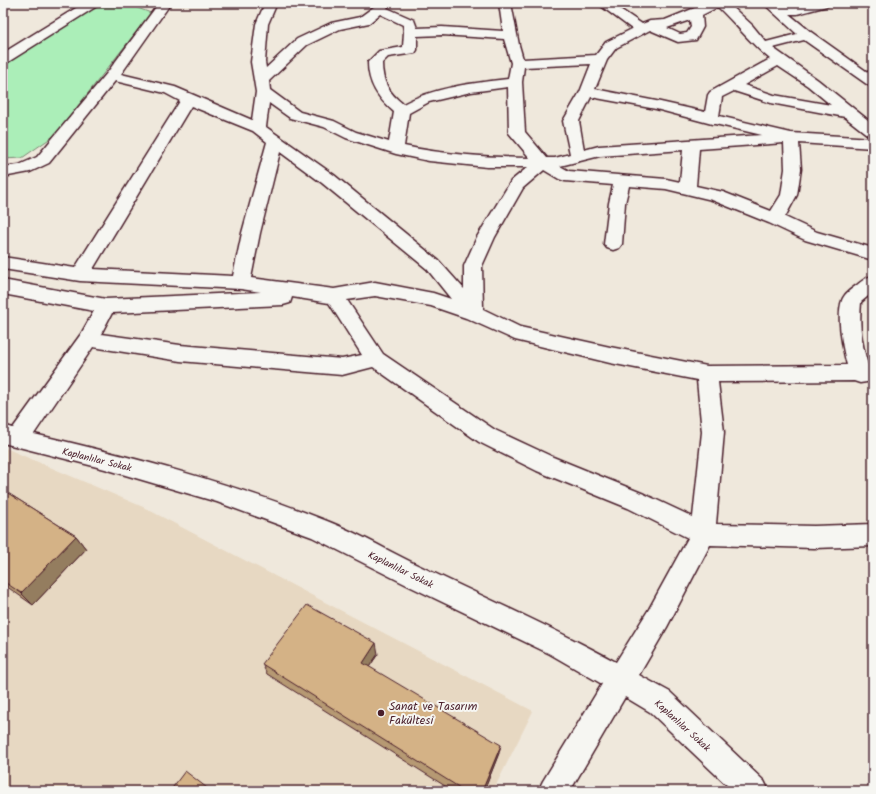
<svg xmlns="http://www.w3.org/2000/svg" width="876" height="794" font-family="Kalam,sans-serif">
  <style>
    .built { fill: #e7d8c2 }
    .green { fill: #abeeb8; stroke: #7a8672 }
    .lines { fill: none; stroke-linecap: round; stroke-linejoin: round }
    .minor-casing { stroke: #4a1f2b; stroke-width: 3 }
    .minor { fill: #f6f6f2; fill-rule: evenodd }
    .wall { fill: #b69973; stroke: #4a1f2b }
    .shaded-wall { fill: #947d5e; stroke: #4a1f2b }
    .building { fill: #d4b286; stroke: #4a1f2b }
    .poi-dot { fill: #4a1f2b; stroke: #f6f6f2; stroke-width: 1.5 }
    .labels { text-anchor: middle; stroke-width: 4; stroke-linejoin: round; paint-order: stroke }
    .street-label { font-size: 10px; fill: #4a1f2b; stroke: #f6f6f2 }
    .near-poi-label { font-size: 12px; fill: #4a1f2b; stroke: #f6f6f2; text-anchor: start }
  </style>
  <rect width="100%" height="100%" fill="#efe8dc"/>
  <filter id="ink" filterUnits="userSpaceOnUse"><feTurbulence type="fractalNoise" baseFrequency=".025" numOctaves="2"/><feDisplacementMap in="SourceGraphic" scale="8" xChannelSelector="R" yChannelSelector="G"/><feConvolveMatrix kernelMatrix="1 2 1 2 8 2 1 2 1" color-interpolation-filters="sRGB"/></filter>
  <g filter="url(#ink)">
    <path class="built" d="M3,447L143,507L533,711L493,791H3Z"/>
    <path class="green" d="M93,6L135,7L151,13L55,135L22,158L3,159V64Z"/>
    <g class="lines">
      <g class="minor-casing">
        <path id="minor" d="M84,3H99L97,6L8,62L3,63V53Z
          M159,3H171L121,74L175,87L252,120L256,92L251,62L256,24L265,3H277L268,24L265,62L266,68L297,39L331,23L360,17L375,6L378,3H390L387,8L414,20L417,28L442,27L503,31L499,3H511L519,45L523,59L596,55L606,42L632,29L597,3H611L642,24L650,21L665,20L707,3H728L752,25L766,42L797,34L763,3H776L780,6C797,6 812,3 829,3L827,6L797,14H789L811,32L873,76V86L868,85L804,40L773,48L818,80L873,124V137L868,135L845,117L771,103L734,91L722,97L719,116L791,133L873,138V148L799,143L801,169L797,195L785,217L817,232L873,248V260L805,240L769,223L712,200L666,189L629,186L625,203L622,244L619,248L613,250L607,248L604,244L609,203L613,185L565,181L559,179L544,170L523,188L495,237L482,266L483,309L520,327L610,347L707,366L847,365C843,350 834,308 845,295C848,291 853,288 857,285C862,281 866,277 873,276V292L861,302C859,325 861,342 868,365H873V381L860,383L854,381L718,382L724,432L716,524L814,526L873,524V546L814,548L710,545L667,627L639,675L670,692L764,781L769,791H733L650,712L625,697L570,791H538L543,781L602,684L550,654L409,586L312,537L217,502L105,469L3,443V425L13,428L81,334L94,311L3,294V280L106,299L261,292L241,289L80,281L3,269V257L75,268L180,101L165,93L115,81L49,163L30,172L3,177V167L19,165L37,157L107,73ZM718,7C736,24 751,44 770,59L710,92L708,95L705,112L656,101L595,89L607,60L616,48L650,30L678,42L696,40L703,27L702,15ZM380,14L403,25L404,32L403,47L379,51L368,62C368,84 378,98 394,112L389,142L356,132L334,121L300,112L270,90L269,81L307,45L340,29L369,23ZM690,20L691,27L687,33L680,34L667,28ZM442,35L504,39L511,63L508,79C473,83 435,87 403,104C389,93 382,82 382,63L388,57L415,53L417,50V36ZM591,64L580,92L563,121L570,154L555,158H547L525,132L522,82L524,67ZM778,66L808,86L831,105L774,95L744,85ZM508,87L509,133L530,158C488,157 446,155 404,146L409,113L429,102L471,92ZM591,97L656,109L712,124H715L762,135L599,146L584,150L579,121ZM269,103L290,118L324,127L346,138L396,154L429,161L487,167H528L511,181L477,237L464,266V289L439,261L334,175L266,127ZM191,106L253,131L267,142L242,233L233,276L93,269ZM784,143L785,169L781,195L771,211L723,192L696,186L699,149ZM683,150L680,182L666,179L569,171L560,166L600,156ZM280,152L322,183L427,269L451,299L433,293L375,282L334,289L251,278L260,233ZM375,296L431,306L466,318L515,340L610,363L697,380L702,432L693,517L644,494L553,457L495,430L383,354L347,300ZM292,297L329,303L362,355L342,359L180,345L101,334L112,313L283,305L290,303ZM93,347L180,361L342,375L373,367L479,442L537,471L628,508L688,538L649,609L616,662C554,628 490,600 426,569C393,554 361,534 327,521C232,483 133,457 34,434Z"/>
      </g>
      <use href="#minor" class="minor"/>
    </g>
    <path class="wall" d="M3,490L76,536L86,549L33,605L3,584Z
      M378,654L369,667L499,753L484,791H453L267,674L262,664Z"/>
    <path class="shaded-wall" d="M76,536L86,549L33,605L21,593Z
      M376,643L378,654L365,673L363,663Z
      M501,745L499,753L484,791H482Z"/>
    <path class="building" d="M3,490L76,536L21,593L3,581Z
      M307,605L376,643L363,663L501,745L482,791H465L262,664Z
      M185,771L211,791H170Z"/>
  </g>
  <circle class="poi-dot" cx="381" cy="713" r="4"/>
  <g class="labels">
    <g class="street-label">
      <text transform="translate(97 459) rotate(14)" y="4">Kaplanlılar Sokak</text>
      <text transform="translate(401 569) rotate(26)" y="4">Kaplanlılar Sokak</text>
      <text transform="translate(683 725) rotate(42)" y="4">Kaplanlılar Sokak</text>
    </g>
    <g class="near-poi-label">
      <text x="389" y="710">Sanat ve Tasarım<tspan x="389" dy="14">Fakültesi</tspan></text>
    </g>
  </g>
  <rect width="876" height="794" fill="none" stroke="#f6f6f2" stroke-width="16"/>
  <rect x="8" y="8" width="860" height="778" fill="none" stroke="#4a1f2b" stroke-width="1.5" filter="url(#ink)"/>
</svg>
